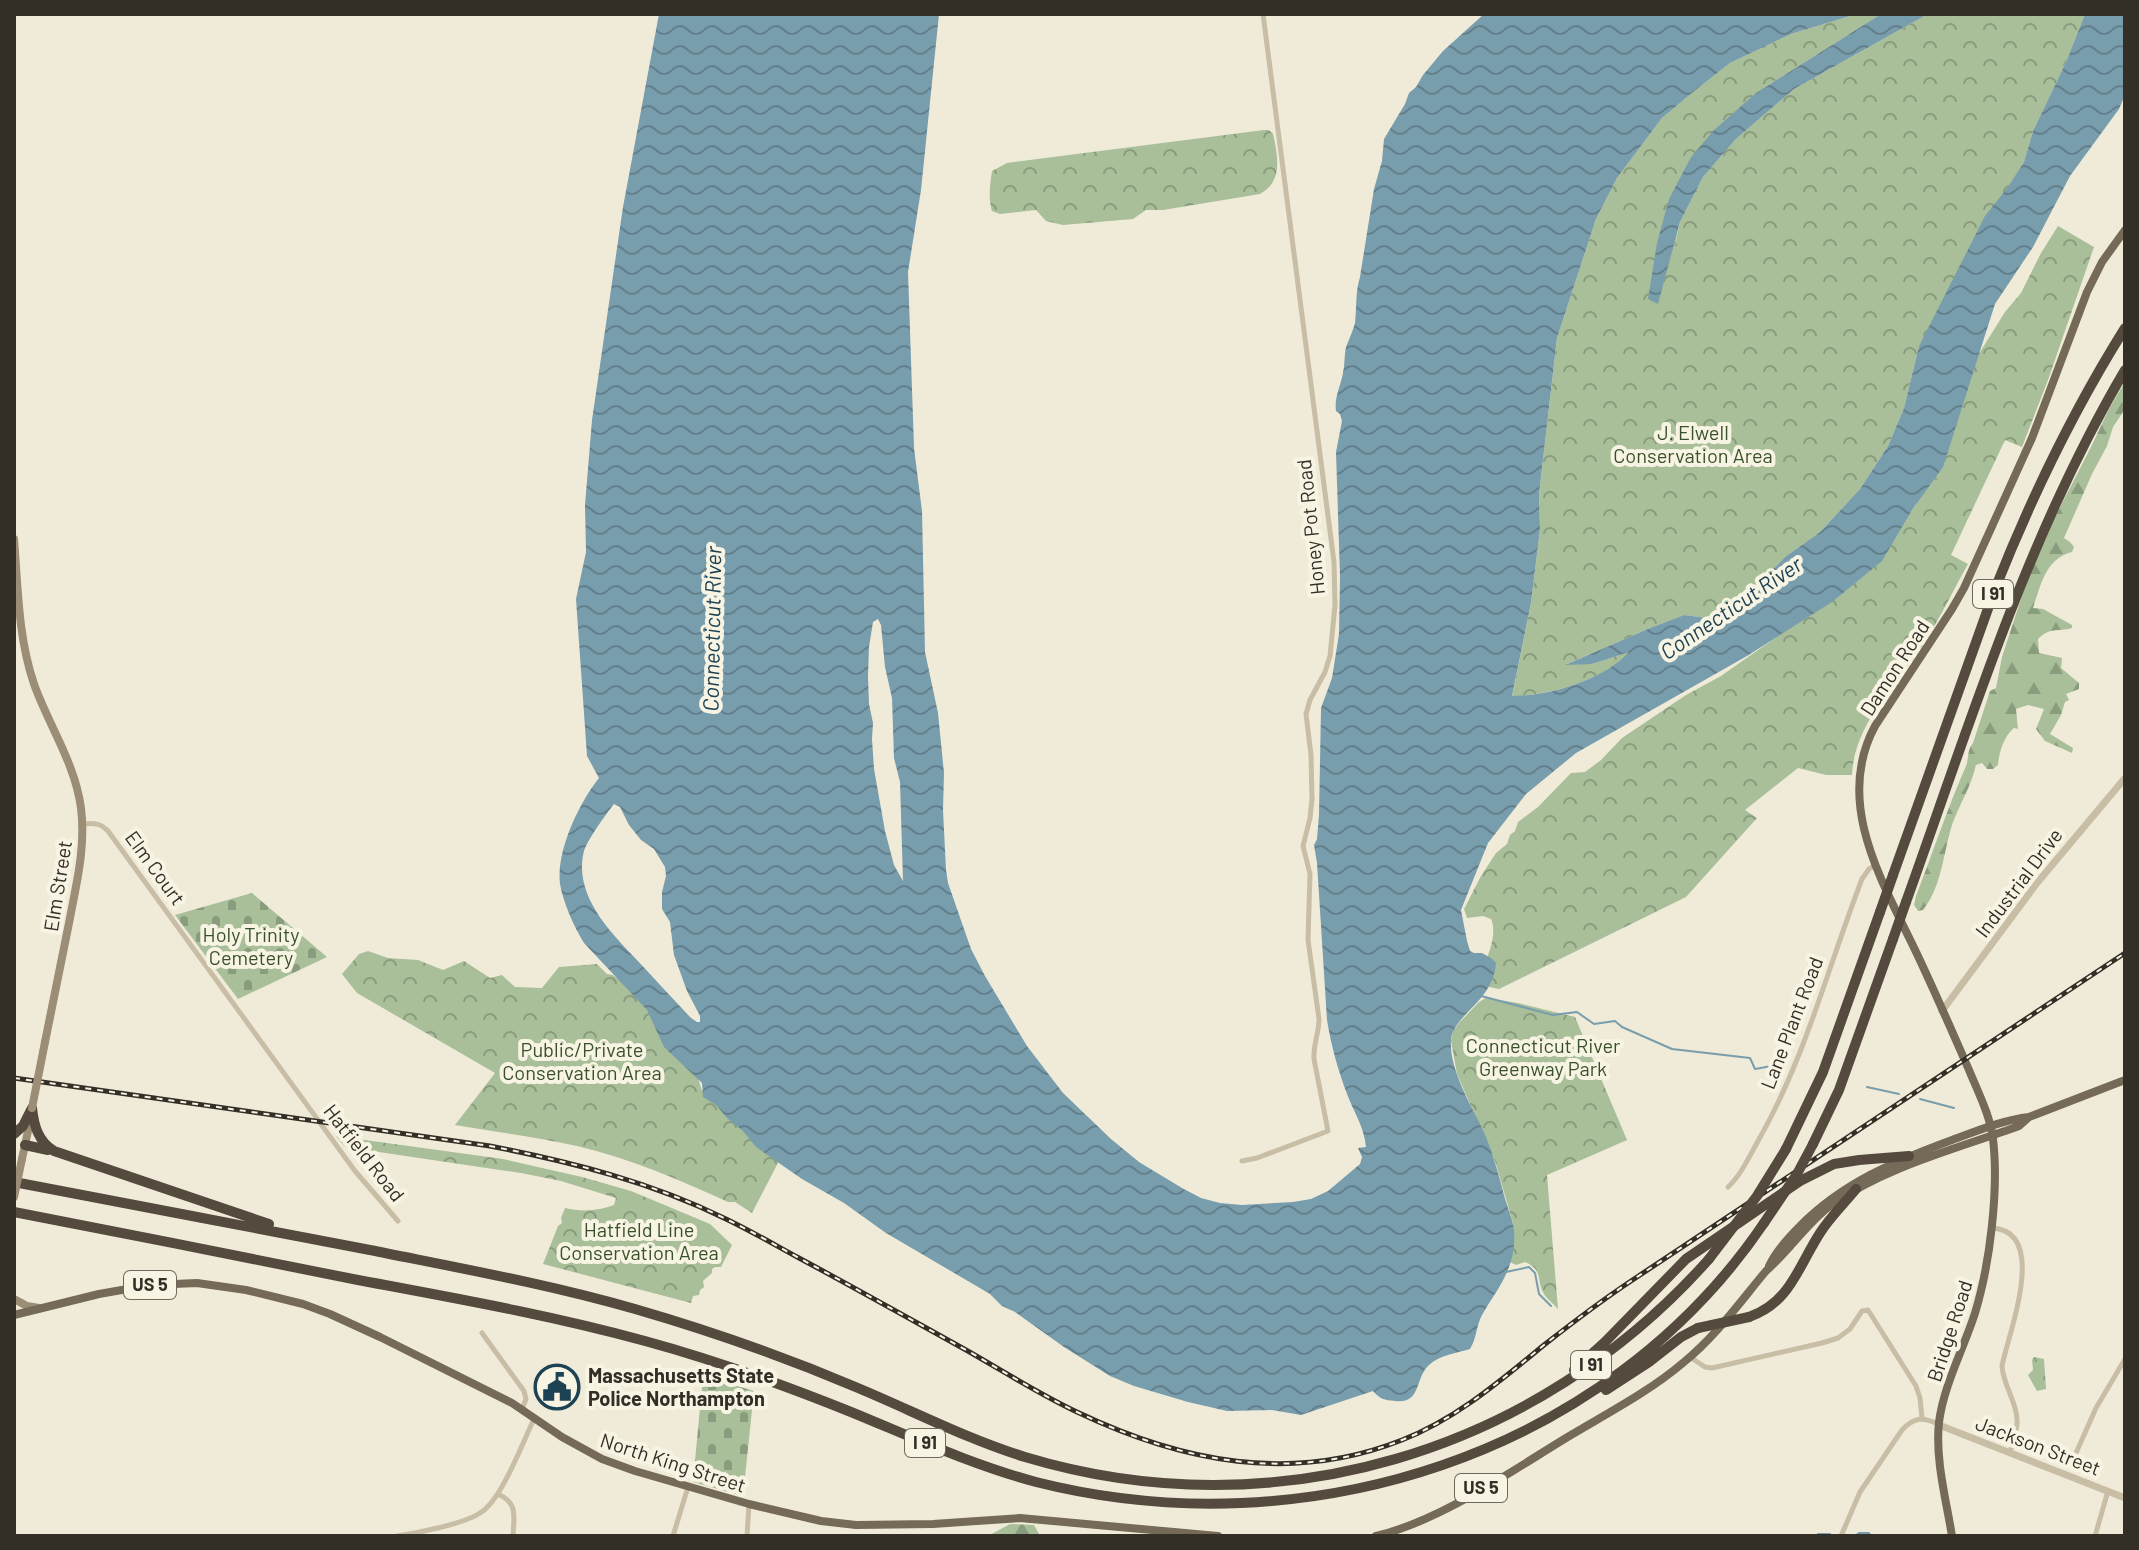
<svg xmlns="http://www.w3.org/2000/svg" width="2139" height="1550" font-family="Barlow,sans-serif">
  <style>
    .forest { fill: url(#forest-firs) }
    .cemetery { fill: url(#cemetery-stones) }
    .park { fill: url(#park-crowns) }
    .water { fill: url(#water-waves); fill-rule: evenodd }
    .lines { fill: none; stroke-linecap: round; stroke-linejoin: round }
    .stream { stroke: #789dac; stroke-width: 2 }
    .minor { stroke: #c8bda5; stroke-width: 5 }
    .tertiary { stroke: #c8bda5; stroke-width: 7 }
    .secondary { stroke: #9b8d76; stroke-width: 8 }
    .primary { stroke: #756957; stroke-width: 8 }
    .motorway { stroke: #544a3d; stroke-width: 10 }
    .rail-casing { stroke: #332e26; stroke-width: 5 }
    .rail { stroke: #f8f4e4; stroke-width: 2; stroke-dasharray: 6; stroke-linecap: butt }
    .secondary-bridge { stroke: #9b8d76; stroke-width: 8 }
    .motorway-bridge { stroke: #544a3d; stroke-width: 10 }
    .labels { text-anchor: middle; stroke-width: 8; stroke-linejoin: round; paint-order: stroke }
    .shield { fill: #f8f4e4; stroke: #6e695f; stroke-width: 2 }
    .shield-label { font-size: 18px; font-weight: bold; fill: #332e26 }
    .park-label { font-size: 20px; fill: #39512a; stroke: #f8f4e4 }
    .street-label { font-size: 20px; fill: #332e26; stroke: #f8f4e4 }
    .poi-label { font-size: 20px; font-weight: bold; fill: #332e26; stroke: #f8f4e4; text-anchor: start }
    .water-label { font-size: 22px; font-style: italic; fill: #1d4254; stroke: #f8f4e4 }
  </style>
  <defs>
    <pattern id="forest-firs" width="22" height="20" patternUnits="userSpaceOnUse" patternTransform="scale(2)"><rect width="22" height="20" fill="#a8bf99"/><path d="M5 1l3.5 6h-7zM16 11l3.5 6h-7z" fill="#899c7d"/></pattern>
    <pattern id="cemetery-stones" width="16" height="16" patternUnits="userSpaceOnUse" patternTransform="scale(2)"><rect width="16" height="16" fill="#a8bf99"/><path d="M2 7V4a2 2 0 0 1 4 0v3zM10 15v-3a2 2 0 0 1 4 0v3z" fill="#899c7d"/></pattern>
    <pattern id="park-crowns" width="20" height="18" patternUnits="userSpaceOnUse" patternTransform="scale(2)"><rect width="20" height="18" fill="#a8bf99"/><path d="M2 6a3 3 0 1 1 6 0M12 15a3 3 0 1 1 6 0" fill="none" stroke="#899c7d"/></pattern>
    <pattern id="water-waves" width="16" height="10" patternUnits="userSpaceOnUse" patternTransform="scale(2)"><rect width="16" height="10" fill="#789dac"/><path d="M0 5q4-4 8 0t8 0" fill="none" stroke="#63808c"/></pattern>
  </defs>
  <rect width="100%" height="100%" fill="#f0ebd8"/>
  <path class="forest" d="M2125,382V409L2113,427L2107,446L2092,474L2064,538L2070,542L2074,547L2072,552C2045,559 2041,585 2033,608L2043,609L2072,625V628C2057,632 2050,627 2038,639L2039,653L2062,658L2061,668L2079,683V689L2066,694L2069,700L2065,702L2061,715L2050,734L2073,748L2072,753L2045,741L2036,729L2044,709L2028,705L2016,709L2018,729L2014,728C2004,736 1999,752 1998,765L1993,769H1987L1982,763L1976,765C1971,787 1959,805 1952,825C1943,854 1942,886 1923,910L1918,911L1914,905L1916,896C1933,852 1947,809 1966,766C1969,758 1967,750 1973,743L1990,691L1996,688L2002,657L2035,556L2091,447L2110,407Z
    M1010,1524L1034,1525L1039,1534L1038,1536H988Z"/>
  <path class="cemetery" d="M252,893L327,957L238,999L175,915Z
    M703,1376L754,1391L743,1496L693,1482Z"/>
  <path class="park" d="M1857,14H1881L1756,93L1691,157L1674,250L1680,222L1703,177L1736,139L1794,89L1928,14H2085L2066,62L2033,131L2024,162L1919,346L1904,408L1888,446L1860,489L1820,532L1785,557L1747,596L1715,619L1684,615L1650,628L1567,664H1592L1631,651C1625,656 1619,664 1611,668C1582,686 1546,694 1512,697L1531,603L1540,529L1539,494L1557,338L1596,219L1617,178L1662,118L1692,93L1730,63L1791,34Z
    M1264,130H1269L1273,134C1278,156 1283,182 1260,194L1163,210H1146L1133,219L1063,225L1046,221L1036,210L1000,214L992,211C988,198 990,184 992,171L1007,163Z
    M2058,226L2094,247L2048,380L2022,447L2005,440L1951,555L1968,564C1954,589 1941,616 1926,640C1899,682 1854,723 1852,775H1826L1798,768L1745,810L1757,818L1686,897L1499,989L1475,984C1484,966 1499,937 1491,919L1483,916L1467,918L1464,909L1481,876L1496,853L1507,844L1510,835L1515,831L1518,822L1538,807L1571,773L1585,772L1601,760L1622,738L1686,695L1721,676L1788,629L1898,528L1915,506L1926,485L1975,360L2005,312L2021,293L2041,253Z
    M368,951L388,958L418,960L443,970L464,961L490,978L502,975L515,987L542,988L559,967L597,964L607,974L613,975L647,1001L693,1062L702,1091L728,1107L781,1157L752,1213L735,1202H728C680,1180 629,1158 577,1146C537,1137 496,1132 455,1125L495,1073L357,993L342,974L359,954Z
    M1486,998L1518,1003L1575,1017L1627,1140L1547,1175L1558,1309C1554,1304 1547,1299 1544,1294C1536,1281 1544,1270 1525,1262L1516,1265L1508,1261L1514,1243L1513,1223L1495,1161L1457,1074L1451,1041L1453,1031L1459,1023L1479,1002Z
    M336,1136L503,1159L582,1177L631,1191L710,1224L732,1245L721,1267H715L712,1269V1273L703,1281L704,1287L700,1290L699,1295L693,1296L691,1303L543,1264L558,1226L562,1223L561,1218L565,1208C581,1212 599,1211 614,1205L616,1198L561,1181L521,1173L345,1147Z
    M2034,1357L2044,1359L2046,1389L2037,1391L2028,1375L2033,1370L2032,1360Z"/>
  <path class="water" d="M659,14H939L921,190L908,272L914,448L922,511L925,652L938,713L944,773L943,810L946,870L948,883L971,949L985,976L1027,1046L1063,1093L1111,1139L1139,1162L1182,1188L1201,1198L1220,1203L1242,1205L1293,1202L1311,1199L1328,1191L1360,1164L1362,1157L1358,1148L1366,1147C1364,1126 1354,1113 1347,1094C1338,1070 1331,1045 1327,1020L1317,863L1314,845L1317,839L1319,815L1321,708L1332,678L1339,634L1340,576L1336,452L1342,421L1340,414L1336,411C1334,397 1341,385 1343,373C1345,364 1344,356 1346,347C1349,339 1353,331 1355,323C1357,307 1355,293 1360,277L1374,189L1382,161L1384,139L1405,104L1409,93L1416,87L1423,75L1443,51L1484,14H1857L1791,34L1730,63L1692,93L1662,118L1617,178L1596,219L1557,338L1539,494L1540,529L1531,603L1512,696C1549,696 1604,680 1629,652L1592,664L1565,665L1650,628L1684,615L1715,619L1747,596L1785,557L1820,532L1860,489L1888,446L1904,408L1919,346L1985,216L2008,187L2024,162L2033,131L2066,62L2085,14H2125V95L2119,109L2070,176L2033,247L1995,304L1943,467L1912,510L1882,561L1832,602L1747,656L1576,753L1526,794L1488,843L1461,910L1467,941L1470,951L1474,953H1482L1491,958L1496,963C1493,1002 1453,1015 1451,1040C1449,1066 1467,1098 1478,1120C1491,1145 1497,1169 1504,1195C1507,1207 1513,1219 1514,1231C1515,1242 1513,1257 1509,1267C1503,1284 1491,1299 1482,1315C1476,1326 1477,1338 1470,1349C1457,1353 1440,1355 1429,1365C1414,1379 1422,1404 1395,1401C1384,1400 1380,1399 1373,1391L1301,1415L1272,1410L1227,1411L1188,1402L1134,1386L1110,1376L1064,1347L1015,1312L1002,1306L990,1294L886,1233L844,1203L802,1179L756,1147L743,1131L728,1119L716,1105L703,1097L702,1083L664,1047L647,1010L584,943C574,927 563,902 560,884C556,851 579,803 599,778L587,756L576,599L586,552L585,505L592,420L623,207ZM878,619L881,625L885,667L892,698L894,758L900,782L903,881L894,865L885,831L874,769L872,739L873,723L869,704L868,676L869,647L873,622ZM614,804L620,807L629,825L641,840L654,849L665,867L666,876L662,892V909L670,922L674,955L687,991L700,1016V1022H697L691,1018C672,998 654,978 636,959C609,931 573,894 584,851C588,839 606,814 614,804Z
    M1881,14H1928L1794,89L1736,139L1703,177L1680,222L1658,304L1648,299L1657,243L1669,199L1691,157L1714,130L1756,93Z"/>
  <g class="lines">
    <path class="stream" d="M1481,996L1553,1015L1577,1012L1594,1024L1615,1021L1622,1027L1672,1049L1750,1058L1755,1069L1783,1064
      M1867,1087L1899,1094
      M1920,1099L1954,1108
      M2124,1197L2125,1198
      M1506,1272L1529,1267L1535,1273L1539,1294L1551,1306
      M1818,1534H1830
      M1855,1536L1859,1533H1869L1871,1536"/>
    <path class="minor" d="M83,824C95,823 100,823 108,831L355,1171L398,1221
      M1242,1161L1257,1158L1328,1131L1314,1059C1313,1045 1319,1033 1319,1019L1308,940L1310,874L1303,846L1310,818L1312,799L1311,755L1306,714L1310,700L1325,672L1330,656L1335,605L1334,562L1263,14
      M1728,1187C1741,1175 1749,1157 1758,1141C1805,1059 1828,967 1862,879L1869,869L1875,865
      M1992,1228C2050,1231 2008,1334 2002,1366C2003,1385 2016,1400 2017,1419C2018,1430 2013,1441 2010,1452
      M482,1333L524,1391L526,1399L522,1409
      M1690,1357L1705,1367L1712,1368L1822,1343L1838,1338L1850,1329L1862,1311L1868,1310L1916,1386L1920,1398L1922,1418
      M2076,1453L2096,1408L2125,1359
      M498,1494C518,1503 514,1516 513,1536
      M397,1536C417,1533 464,1524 480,1513C502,1500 523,1441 535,1417
      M673,1536L688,1487
      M747,1536L749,1504
      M1841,1536L1860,1492L1902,1430C1914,1417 1922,1417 1938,1424
      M2095,1536L2108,1491"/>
    <path class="tertiary" d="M1942,1011L2037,883L2125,778
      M1939,1425L2125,1498"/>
    <path class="secondary" d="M14,539C18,587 18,637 34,684C49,726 75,763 81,808C86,848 76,885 69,923C61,963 53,1003 45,1042
      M22,1159L31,1117
      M14,1299L27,1306L39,1308"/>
    <path class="primary" d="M1769,1266C1776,1251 1787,1239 1799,1227C1842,1183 1895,1161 1952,1140C1977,1131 2003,1120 2029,1117L2125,1080
      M14,1315L99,1294L150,1285L197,1283L246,1290L303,1304L330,1314L380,1337L512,1403L562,1437L602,1459L635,1471L749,1504L821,1521L856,1525L933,1524L1020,1518L1218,1536
      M1376,1536C1440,1521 1510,1472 1566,1438C1606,1414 1649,1392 1684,1362C1716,1336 1740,1302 1766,1271C1789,1251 1806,1224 1831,1205C1887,1166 1956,1149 2019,1126L2029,1117
      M1952,1536C1946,1499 1935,1459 1939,1422C1944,1384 1964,1348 1975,1313C1990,1264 1999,1189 1993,1139C1990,1115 1978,1092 1969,1070C1952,1031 1935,992 1917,954C1884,884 1833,804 1875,726L1952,609L1964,588L2032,438L2087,292L2102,262L2125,230"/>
    <path class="motorway" d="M1893,875L1995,589C2031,498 2073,411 2125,328
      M1906,902C1971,721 2027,536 2125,370
      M32,1108C34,1126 38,1141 54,1151L269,1224
      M14,1134L23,1126L31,1110
      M1813,1144L1839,1090L1893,939
      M25,1145L48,1150
      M1786,1149L1823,1072L1880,912
      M14,1182C133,1205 251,1227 370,1250C459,1268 548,1284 635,1309C711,1331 785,1357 858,1388C913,1411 967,1439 1025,1457C1274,1532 1537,1453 1709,1259
      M14,1212C129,1234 243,1257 358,1280C454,1298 550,1315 645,1341C715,1360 784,1385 851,1412C912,1437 972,1465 1036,1482C1305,1550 1606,1456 1764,1223
      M1749,1317C1790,1303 1798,1267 1820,1233C1830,1217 1844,1204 1856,1189
      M1574,1370L1605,1342L1686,1259L1800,1181L1834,1164L1859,1160L1909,1156
      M1606,1390L1649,1362L1681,1337L1698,1328"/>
    <g class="rail-casing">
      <path id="rail" d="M14,1078L490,1146C572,1162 651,1182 726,1219C751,1231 775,1245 799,1258C855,1288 910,1319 966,1350C1003,1371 1039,1394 1077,1412C1182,1462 1291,1484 1402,1440C1456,1419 1500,1381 1544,1345C1572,1323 1601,1301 1631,1281L2125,953"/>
    </g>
    <use href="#rail" class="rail"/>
    <path class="secondary-bridge" d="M32,1108L45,1042
      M14,1197L22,1159"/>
    <path class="motorway-bridge" d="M1880,912L1893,875
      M1893,939L1906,902
      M1764,1223L1797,1174L1813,1144
      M1709,1259L1757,1196L1786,1149
      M1698,1328L1749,1317"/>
  </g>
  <defs>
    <g id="civic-ring" transform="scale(2.3)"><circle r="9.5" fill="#f8f4e4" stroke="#1d4254" stroke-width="1.5"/><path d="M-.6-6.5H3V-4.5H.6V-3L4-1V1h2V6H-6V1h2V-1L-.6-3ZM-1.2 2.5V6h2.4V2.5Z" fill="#1d4254"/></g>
  </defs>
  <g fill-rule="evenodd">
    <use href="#civic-ring" x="557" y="1387"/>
  </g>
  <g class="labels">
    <g class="shield">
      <rect x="1973" y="580" width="40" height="28" rx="6"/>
      <rect x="124" y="1271" width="52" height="28" rx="6"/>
      <rect x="1571" y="1351" width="40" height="28" rx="6"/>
      <rect x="905" y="1429" width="40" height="28" rx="6"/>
      <rect x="1455" y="1474" width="52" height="28" rx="6"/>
    </g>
    <g class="shield-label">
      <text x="1993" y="600">I 91</text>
      <text x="150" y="1291">US 5</text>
      <text x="1591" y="1371">I 91</text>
      <text x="925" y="1449">I 91</text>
      <text x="1481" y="1494">US 5</text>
    </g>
    <g class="park-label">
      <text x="1693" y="440">J. Elwell<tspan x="1693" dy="23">Conservation Area</tspan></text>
      <text x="251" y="942">Holy Trinity<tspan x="251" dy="23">Cemetery</tspan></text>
      <text x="1543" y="1053">Connecticut River<tspan x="1543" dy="23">Greenway Park</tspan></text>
      <text x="582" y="1057">Public/Private<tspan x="582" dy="23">Conservation Area</tspan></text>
      <text x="639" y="1237">Hatfield Line<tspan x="639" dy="23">Conservation Area</tspan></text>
    </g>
    <g class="street-label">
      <text transform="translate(1311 527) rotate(-96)" y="7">Honey Pot Road</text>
      <text transform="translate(1895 668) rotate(-57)" y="7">Damon Road</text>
      <text transform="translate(155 868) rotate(54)" y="7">Elm Court</text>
      <text transform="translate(2019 883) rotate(-53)" y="7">Industrial Drive</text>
      <text transform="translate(58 886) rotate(-81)" y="7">Elm Street</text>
      <text transform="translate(1792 1023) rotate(-69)" y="7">Lane Plant Road</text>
      <text transform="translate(364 1153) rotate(52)" y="7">Hatfield Road</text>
      <text transform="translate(1950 1331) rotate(-72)" y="7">Bridge Road</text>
      <text transform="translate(2038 1446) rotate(21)" y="7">Jackson Street</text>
      <text transform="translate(673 1463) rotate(18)" y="7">North King Street</text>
    </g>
    <g class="poi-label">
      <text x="588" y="1383">Massachusetts State<tspan x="588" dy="23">Police Northampton</tspan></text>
    </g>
    <g class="water-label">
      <text transform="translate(1731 608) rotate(-34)" y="8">Connecticut River</text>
      <text transform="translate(712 629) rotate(-89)" y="8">Connecticut River</text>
    </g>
  </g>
  <rect width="2139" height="1550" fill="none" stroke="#332e26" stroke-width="32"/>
</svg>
